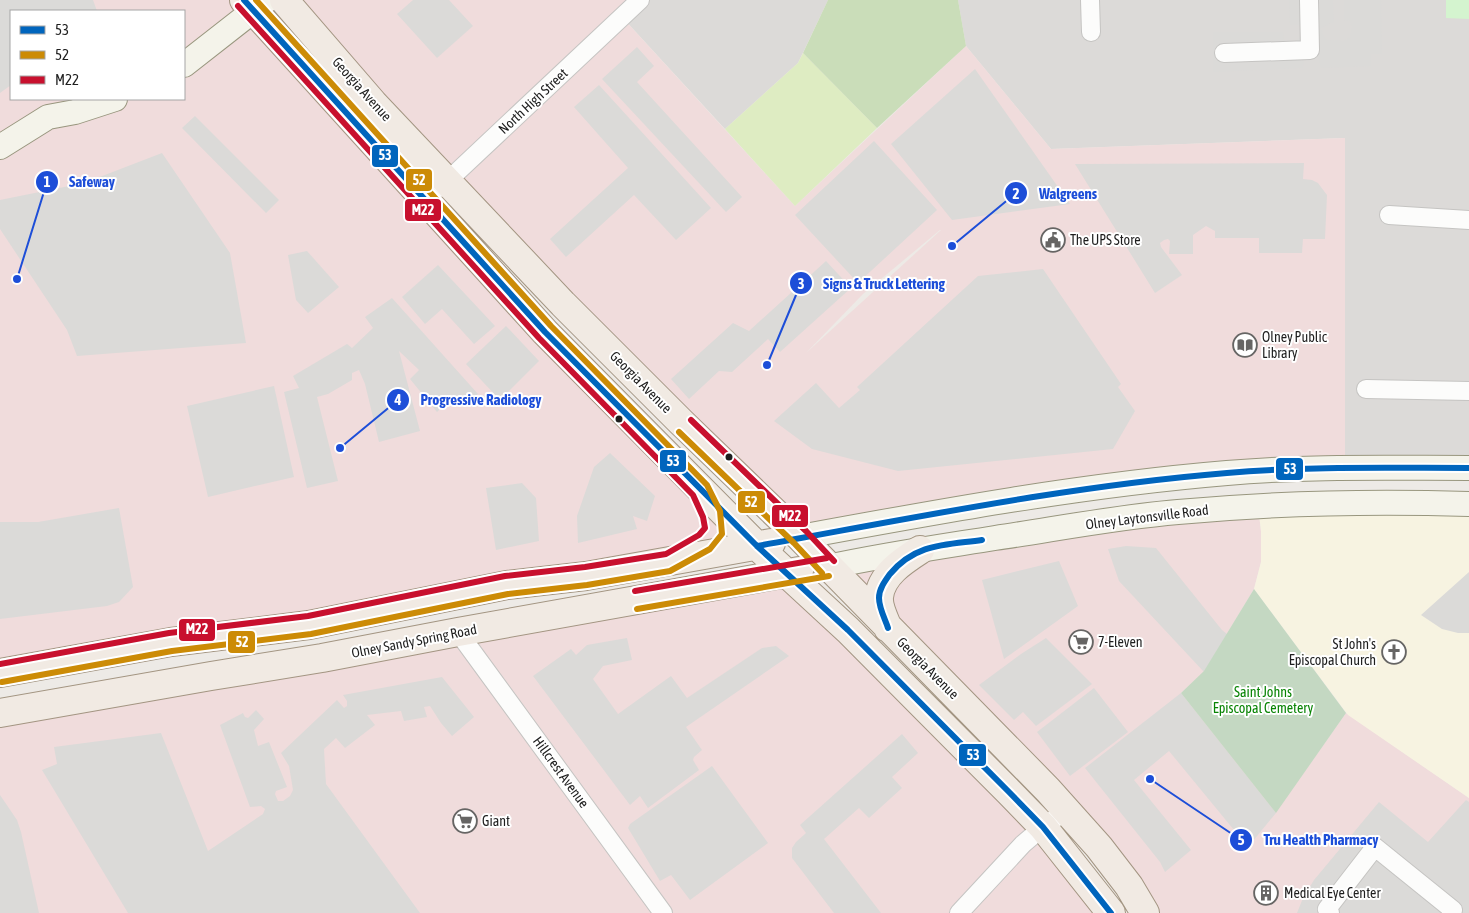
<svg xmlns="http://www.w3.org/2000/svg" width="1469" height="913" font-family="'Asap Condensed',sans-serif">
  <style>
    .residential { fill: #dcdad8 }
    .commercial { fill: #f0dcdc; fill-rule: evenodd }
    .education { fill: #f7f3e1 }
    .religious { fill: #dbdad8 }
    .grass { fill: #deecc2 }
    .forest { fill: #caddb9 }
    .cemetery { fill: #c4d8c2 }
    .park { fill: #d4f4cf }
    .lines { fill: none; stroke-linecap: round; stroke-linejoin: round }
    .street-casing { stroke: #c5c4c2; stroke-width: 20 }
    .secondary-casing { stroke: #98967e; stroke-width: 26 }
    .primary-casing { stroke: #a39582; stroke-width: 30 }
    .street { stroke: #fcfcfb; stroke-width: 18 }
    .secondary { stroke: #f4f3ea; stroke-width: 24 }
    .primary { stroke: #f1eae3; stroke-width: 28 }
    .bus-1-casing { stroke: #fff; stroke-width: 10 }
    .bus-2-casing { stroke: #fff; stroke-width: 10 }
    .bus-3-casing { stroke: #fff; stroke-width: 10 }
    .bus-1 { stroke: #0065bd; stroke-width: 6 }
    .bus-2 { stroke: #cc8b06; stroke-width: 6 }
    .bus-3 { stroke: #c8102e; stroke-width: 6 }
    .bus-dot { fill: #1e1e1e; stroke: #fff; stroke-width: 2 }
    .labels { text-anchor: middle; stroke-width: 4; stroke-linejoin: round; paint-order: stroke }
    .street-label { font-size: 14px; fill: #1e1e1e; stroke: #fff }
    .poi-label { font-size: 14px; fill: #1e1e1e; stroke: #fff; text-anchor: start }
    .park-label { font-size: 14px; fill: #088404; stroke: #fff }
    .leader { fill: none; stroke: #1d4ed8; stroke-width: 2 }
    .callout-dot { fill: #1d4ed8; stroke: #fff; stroke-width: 2 }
    .mark-label { font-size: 15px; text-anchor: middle; font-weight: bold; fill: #fff }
    .callout-label { font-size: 15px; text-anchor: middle; font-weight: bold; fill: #1d4ed8; stroke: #fff; stroke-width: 4; stroke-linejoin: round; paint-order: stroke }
    .line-badge { stroke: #fff; stroke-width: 2 }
    .badge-label { font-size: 14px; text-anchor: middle; font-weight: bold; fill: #fff }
  </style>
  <rect width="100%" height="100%" fill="#edeae6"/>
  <path class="residential" d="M640,0H828L798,63L725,129L622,17Z
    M958,0H1469V468H1345V138L1051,149L966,46Z"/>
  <path class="commercial" d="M0,0H244L757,546L0,673ZM11,11H184V99H11Z
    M284,0H640L622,17L795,206L966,46L1051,149L1345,138V468L800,537ZM940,230H941L806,353L863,294Z
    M1258,506L1261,531V562L1254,589L1204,672L1181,693L1276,812L1346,713L1469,798V913H1145L828,567Z
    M787,573L1111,913H0V713Z"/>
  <path class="education" d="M1469,504V798L1348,715L1254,589L1261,562V531L1258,506Z"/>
  <path class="religious" d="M0,0H93L97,11H11V85L0,93Z
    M413,0H449L473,26L437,58L397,14Z
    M1289,0H1333L1334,22L1321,28L1323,35L1328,40L1344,41L1350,37L1352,28L1350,21L1344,20V0H1381L1382,54H1371V66L1321,68L1318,56H1304L1303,68L1213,72V32H1283L1284,42H1294L1301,36L1302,25H1290Z
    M637,47L654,66L637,82L742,197L726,212L602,79Z
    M975,69L1070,204L952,220L891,144Z
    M599,85L711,208L676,240L634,195L566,257L550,239L628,168L574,107Z
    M195,116L279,200L266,213L182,128Z
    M874,141L937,210L858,283L795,215Z
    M162,153L230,253L246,343L77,356L67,330L0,229V200L84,183Z
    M1304,163L1303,179L1312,180L1318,183L1327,195L1325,239H1303L1302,253H1259V238H1215V231L1206,226L1193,235V254H1169L1170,241L1168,239L1164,240L1160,243L1161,247L1182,275L1155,293L1075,164Z
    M307,251L339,287L308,313L296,300L288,255Z
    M826,261L851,288L780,352L768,339L732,372L719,371L689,399L671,379L733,323L749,331Z
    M438,265L495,326L474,344L442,309L425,324L402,297Z
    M1043,269L1121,384L1118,387L1135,411L1113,449L898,471L812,449L774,421L816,383L839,408L860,390L857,387L978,276Z
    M392,298L478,394L463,406L446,403L437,412L410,379L419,370L399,351L420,431L379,442L365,384L359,370L352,373V380L328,394L317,397L338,481L307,488L284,392L299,388L293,376L347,344L352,348L373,328L365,317Z
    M506,326L539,361L500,400L466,364Z
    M274,386L294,477L208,497L187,406Z
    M610,453L655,496L647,521L633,516L637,529L578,543L577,516L594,467Z
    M522,483L536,498L539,541L496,550L486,488Z
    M119,508L133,587L119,602L107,606L0,619V522H38Z
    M1126,546L1156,548L1222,630L1227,634L1204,672L1119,581L1108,549Z
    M1059,561L1078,606L1004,659L982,580Z
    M1469,572V633H1458L1442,629L1421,615Z
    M627,638L632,660L603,666L593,679L618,714L671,676L687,698L762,648L776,646L789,656L686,727L702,750L694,757L693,760L699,770L648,808L640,796L630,805L533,676L571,649L576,655L587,645Z
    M1046,638L1092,684L1036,726L1023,712L1014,720L979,685L1021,654Z
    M442,677L474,717L452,736L441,723L430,706L424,707L427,717L404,721L401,711L367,715L375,725L345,748L336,738L324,749L326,784L420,913H128L42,770L57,764L54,747L161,733L208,851L263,814L265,809L261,806L250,807L220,725L243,713L245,717L248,718L256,710L264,719L254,730L258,746L269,742L287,787L276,791L275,794L278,801H283L290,796L293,790L289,766L281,753L337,700L344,708L347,706V701L343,695Z
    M1094,688L1128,732L1070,776L1037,732Z
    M1181,693L1276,813L1248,847L1169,751L1134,780L1191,850L1165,872L1160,862L1085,768Z
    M902,734L918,753L892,777L902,788L869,818L859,808L824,839L881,913H834L792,858V848L796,842L806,833L800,825Z
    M712,766L768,843L690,900L671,875L660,881L628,828L630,824Z
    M0,795L17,820L21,832L39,913H0Z
    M1466,800L1469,802V913H1297L1303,898L1314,880L1379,802L1428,842Z"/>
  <path class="grass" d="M803,53L877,128L795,206L725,129L798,63Z"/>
  <path class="forest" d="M828,0H958L966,46L877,128L803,53Z"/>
  <path class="cemetery" d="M1254,589L1346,713L1276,813L1181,693L1204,671Z"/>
  <path class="park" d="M1446,0H1469V19L1446,18Z"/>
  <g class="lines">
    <g class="street-casing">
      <path id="street" d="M1090,0L1091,32
        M1224,53L1310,50L1309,0
        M440,188L640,0
        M1389,215L1469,220
        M1366,389L1469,391
        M458,632L663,913
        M959,913L1023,844L1043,827L1067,810
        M1330,913L1327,909L1375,847L1453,910L1451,913"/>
    </g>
    <g class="secondary-casing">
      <path id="secondary" d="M184,65L267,0
        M0,147L48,117L75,112L115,99
        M800,537C941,511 1083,485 1227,473C1307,466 1388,468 1469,468
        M828,567C883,555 939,547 995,538C1056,529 1117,517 1178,512C1275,503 1372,501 1469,504"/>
    </g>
    <g class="primary-casing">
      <path id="primary" d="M244,0L545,332L757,546L848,630L1009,792L1043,827L1111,913
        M284,0L373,103L563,304L681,422L800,537L1048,790L1099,847L1129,886L1145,913
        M888,628C884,618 878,607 879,597C881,575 903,561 920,550
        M0,673L171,642L309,625L507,585L586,576L771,543
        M0,713L211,676L322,658L458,632L799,571"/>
    </g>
    <use href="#street" class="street"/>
    <use href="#secondary" class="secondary"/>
    <use href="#primary" class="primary"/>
    <g class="bus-1-casing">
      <path id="bus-1" d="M244,0L545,332L757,546L848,630L1009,792L1043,827L1111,913
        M757,546C913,518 1069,486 1227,473C1308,466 1388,468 1469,468
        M888,628C885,619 879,608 879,598C879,589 885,581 890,574C916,543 946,545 982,540"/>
    </g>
    <g class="bus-2-casing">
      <path id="bus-2" d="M679,432L794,543L822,573
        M637,609L829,576
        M2,682L172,651L311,634L508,594L587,585L670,571L710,549L722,534L720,511L707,485L551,326L256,0"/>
    </g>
    <g class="bus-3-casing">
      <path id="bus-3" d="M691,420L806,531L834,561
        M635,591L827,558
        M0,664L169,633L308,616L505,576L585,567L666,554L699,535L705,528L703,517L693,495L539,338L238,6"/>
    </g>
    <use href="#bus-1" class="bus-1"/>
    <use href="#bus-2" class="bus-2"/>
    <use href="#bus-3" class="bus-3"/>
  </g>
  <defs>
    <g id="civic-ring" transform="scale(1.25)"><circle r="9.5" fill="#fff" stroke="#666564" stroke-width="1.5"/><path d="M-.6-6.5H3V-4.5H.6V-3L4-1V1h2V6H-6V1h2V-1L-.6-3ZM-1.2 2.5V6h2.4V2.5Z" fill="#666564"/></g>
    <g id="library-ring" transform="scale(1.25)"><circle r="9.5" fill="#fff" stroke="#666564" stroke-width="1.5"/><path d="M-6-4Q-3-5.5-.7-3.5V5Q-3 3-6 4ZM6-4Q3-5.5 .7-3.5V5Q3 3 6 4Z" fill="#666564"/></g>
    <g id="supermarket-ring" transform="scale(1.25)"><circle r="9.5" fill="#fff" stroke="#666564" stroke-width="1.5"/><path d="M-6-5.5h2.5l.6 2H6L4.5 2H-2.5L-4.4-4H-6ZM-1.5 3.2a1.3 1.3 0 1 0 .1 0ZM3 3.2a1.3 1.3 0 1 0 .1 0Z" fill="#666564"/></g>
    <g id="church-ring" transform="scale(1.25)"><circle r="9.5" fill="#fff" stroke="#666564" stroke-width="1.5"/><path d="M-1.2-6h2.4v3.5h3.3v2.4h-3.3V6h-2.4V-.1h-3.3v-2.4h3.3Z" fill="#666564"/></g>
    <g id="building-ring" transform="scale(1.25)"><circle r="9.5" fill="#fff" stroke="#666564" stroke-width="1.5"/><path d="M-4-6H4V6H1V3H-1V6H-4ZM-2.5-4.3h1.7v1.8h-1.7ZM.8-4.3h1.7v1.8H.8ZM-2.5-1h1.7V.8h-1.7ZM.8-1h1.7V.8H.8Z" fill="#666564"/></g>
  </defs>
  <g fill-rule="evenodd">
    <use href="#civic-ring" x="1053" y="240"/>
    <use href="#library-ring" x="1245" y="345"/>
    <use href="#supermarket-ring" x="1081" y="642"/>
    <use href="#church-ring" x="1394" y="652"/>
    <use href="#supermarket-ring" x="465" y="821"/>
    <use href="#building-ring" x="1266" y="893"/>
  </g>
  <g class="bus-dot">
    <circle cx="619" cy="419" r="4.5"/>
    <circle cx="729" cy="457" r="4.5"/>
  </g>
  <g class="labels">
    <g class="street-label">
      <text transform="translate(362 89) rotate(48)" y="5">Georgia Avenue</text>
      <text transform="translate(533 101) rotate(-43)" y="5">North High Street</text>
      <text transform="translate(641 382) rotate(45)" y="5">Georgia Avenue</text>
      <text transform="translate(1147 517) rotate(-7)" y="5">Olney Laytonsville Road</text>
      <text transform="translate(414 641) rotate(-11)" y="5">Olney Sandy Spring Road</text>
      <text transform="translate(928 668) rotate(45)" y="5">Georgia Avenue</text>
      <text transform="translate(561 772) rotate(54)" y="5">Hillcrest Avenue</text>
    </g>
    <g class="poi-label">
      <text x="1070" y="245">The UPS Store</text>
      <text x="1262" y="342">Olney Public<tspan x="1262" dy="16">Library</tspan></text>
      <text x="1098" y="647">7-Eleven</text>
      <text x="1376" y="649" text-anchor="end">St John's<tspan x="1376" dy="16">Episcopal Church</tspan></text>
      <text x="482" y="826">Giant</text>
      <text x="1284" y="898">Medical Eye Center</text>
    </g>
    <g class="park-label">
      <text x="1263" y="697">Saint Johns<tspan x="1263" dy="16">Episcopal Cemetery</tspan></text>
    </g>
  </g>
  <path class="leader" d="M17 279L47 182M952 246L1016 193M767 365L801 283M340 448L398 400M1150 779L1241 840"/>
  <g class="callout-dot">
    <circle cx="17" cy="279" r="5"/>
    <circle cx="952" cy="246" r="5"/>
    <circle cx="767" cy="365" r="5"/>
    <circle cx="340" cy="448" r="5"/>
    <circle cx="1150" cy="779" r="5"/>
    <circle cx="47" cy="182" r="12"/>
    <circle cx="1016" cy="193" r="12"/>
    <circle cx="801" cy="283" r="12"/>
    <circle cx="398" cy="400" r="12"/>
    <circle cx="1241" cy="840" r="12"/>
  </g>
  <g class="mark-label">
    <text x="47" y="187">1</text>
    <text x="1016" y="199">2</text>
    <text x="801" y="289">3</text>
    <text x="398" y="405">4</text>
    <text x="1241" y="845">5</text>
  </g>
  <g class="callout-label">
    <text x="92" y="187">Safeway</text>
    <text x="1068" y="199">Walgreens</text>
    <text x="884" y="289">Signs &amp; Truck Lettering</text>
    <text x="481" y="405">Progressive Radiology</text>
    <text x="1321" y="845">Tru Health Pharmacy</text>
  </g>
  <g class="line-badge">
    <rect x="371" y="144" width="28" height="24" rx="5" fill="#0065bd"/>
    <rect x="405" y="168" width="28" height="24" rx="5" fill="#cc8b06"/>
    <rect x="404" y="198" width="38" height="24" rx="5" fill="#c8102e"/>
    <rect x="659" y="449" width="28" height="24" rx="5" fill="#0065bd"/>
    <rect x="1275" y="457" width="29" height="24" rx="5" fill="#0065bd"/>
    <rect x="737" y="490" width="29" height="24" rx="5" fill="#cc8b06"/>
    <rect x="771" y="504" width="38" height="24" rx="5" fill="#c8102e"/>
    <rect x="178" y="618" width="38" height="24" rx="5" fill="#c8102e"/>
    <rect x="227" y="630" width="29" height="24" rx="5" fill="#cc8b06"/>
    <rect x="958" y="743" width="29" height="24" rx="5" fill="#0065bd"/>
  </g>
  <g class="badge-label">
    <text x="385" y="160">53</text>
    <text x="419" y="185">52</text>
    <text x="423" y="215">M22</text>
    <text x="673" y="466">53</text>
    <text x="1290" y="474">53</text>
    <text x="751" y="507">52</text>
    <text x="790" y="521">M22</text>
    <text x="197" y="634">M22</text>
    <text x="242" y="647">52</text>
    <text x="973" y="760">53</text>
  </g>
  <rect x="10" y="10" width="175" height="90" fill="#ffffff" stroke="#a5a5a5"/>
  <rect x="20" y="26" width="25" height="8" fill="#0065bd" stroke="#a5a5a5"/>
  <text x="55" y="35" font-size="15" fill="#1e1e1e">53</text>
  <rect x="20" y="51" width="25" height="8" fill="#cc8b06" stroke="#a5a5a5"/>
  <text x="55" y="60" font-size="15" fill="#1e1e1e">52</text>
  <rect x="20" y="76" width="25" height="8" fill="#c8102e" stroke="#a5a5a5"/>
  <text x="55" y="85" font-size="15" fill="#1e1e1e">M22</text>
</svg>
